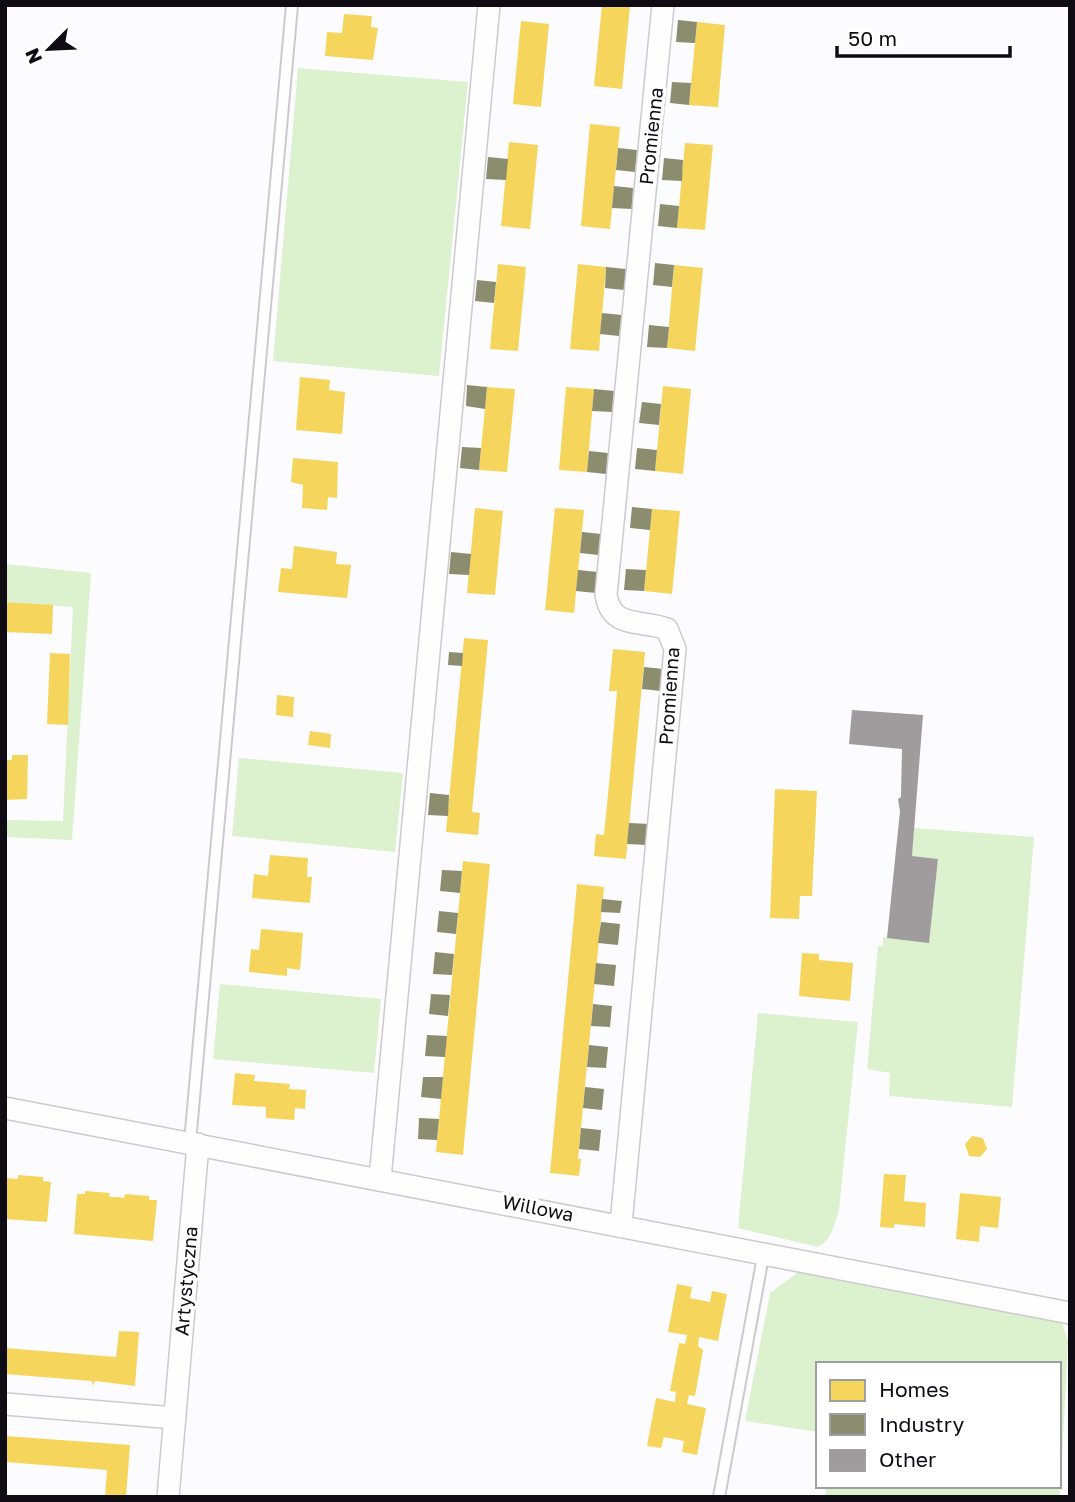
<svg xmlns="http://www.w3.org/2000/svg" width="1075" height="1502" font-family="'Golos Text',sans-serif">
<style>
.green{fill:#dcf1cd}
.homes{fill:#f6d55c}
.industry{fill:#8c8c6e}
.building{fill:#a09b9c}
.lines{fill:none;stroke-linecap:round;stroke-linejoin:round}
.lane-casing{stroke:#cccacf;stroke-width:14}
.street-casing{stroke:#cccacf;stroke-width:24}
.lane{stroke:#fffeff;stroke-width:10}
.street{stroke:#fffeff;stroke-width:21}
.labels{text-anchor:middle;stroke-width:7;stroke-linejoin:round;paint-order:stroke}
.street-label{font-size:19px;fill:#0f0c13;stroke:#fff}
</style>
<rect width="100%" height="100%" fill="#fcfbfe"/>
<!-- green -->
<path class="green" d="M298,68L468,82L439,376L273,361Z
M5,564L91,573L72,840L5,837V820L63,821L73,607L5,602Z
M239,758L403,773L395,852L232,836Z
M914,828L1034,837L1012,1107L889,1096L890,1073L867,1069L878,946H883V937L929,942L938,859L912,856Z
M220,984L381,999L374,1073L213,1059Z
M758,1013L858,1022L839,1210C834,1225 832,1240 818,1247L738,1228Z
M801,1270L1061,1320L1068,1341L1060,1497H825L826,1486H1059V1364H818V1432L745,1421L770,1293Z"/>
<!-- homes -->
<path class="homes" d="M602,5L630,6L622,89L594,86Z
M344,14L372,16L371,27L378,28L373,60L325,56L327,32L342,33Z
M521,21L549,24L541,107L513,104Z
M697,22L725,25L718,107L689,105Z
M590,124L620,127L610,229L581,226Z
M509,142L538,145L530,229L501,226Z
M685,143L713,145L705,230L677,228Z
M498,264L526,267L518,351L490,349Z
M578,264L606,267L599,351L570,349Z
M674,265L703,268L695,351L667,348Z
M300,377L330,380L329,390L345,392L342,434L296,430Z
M663,386L691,389L683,474L655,471Z
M487,387L515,389L507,472L479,470Z
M566,387L594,389L587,472L559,470Z
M293,458L338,462L337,498L328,497L327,510L302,508L303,485L291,482Z
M475,508L503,511L495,595L467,593Z
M555,508L584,510L574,613L545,610Z
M652,509L680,511L672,594L644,591Z
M294,546L337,552L336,564L351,565L347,598L278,592L281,568L292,569Z
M5,602L53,605L52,634L5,632Z
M464,638L488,640L472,812L480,813L478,835L446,832Z
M613,649L645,652L626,859L594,856L596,834L604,835L610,774L617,691H609Z
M50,653L70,654L68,725L47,724Z
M277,695L294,697L293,717L276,715Z
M310,731L331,734L330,748L308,745Z
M12,755H28L27,799L5,800V760H12Z
M775,789L817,791L812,896H800L799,919L770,918Z
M270,855L308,858L307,877H312L310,903L252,898L254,874L268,876Z
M463,861L490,864L463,1155L436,1152Z
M577,884L604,887L578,1159H581L579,1176L550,1173Z
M261,929L303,933L300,970L287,968V976L249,972L251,949L259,950Z
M802,953L819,954V960L853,963L850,1001L799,996Z
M235,1073L255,1075L254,1081L290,1084L289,1089L306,1090L305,1109L295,1108L294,1120L266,1118V1107L232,1105Z
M972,1136L983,1138L987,1149L980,1157L969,1156L965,1144Z
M884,1174L906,1175L904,1201L926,1203L925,1227L894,1224V1228L880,1227Z
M18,1175L43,1177V1181L51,1182L47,1222L5,1219V1178L18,1179Z
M85,1191L110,1193L109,1197H117L124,1198L125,1194L149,1196V1200H157L153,1241L74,1234L77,1194H85Z
M960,1193L1001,1197L998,1228L980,1226L979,1242L956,1239Z
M677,1284L692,1287L690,1298L710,1302L712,1291L727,1294L718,1341L699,1337L698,1346L703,1350L695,1396L689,1395L687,1404L706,1408L697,1455L682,1452L684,1441L664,1437L661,1448L647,1446L656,1398L675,1402L676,1392L670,1391L679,1343L685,1344L687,1335L668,1332Z
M119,1331L139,1332L135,1386L95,1381L93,1386L92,1381L5,1374V1348L116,1357Z
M5,1436L130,1445L126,1497L105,1496L107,1470L5,1462Z"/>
<!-- industry -->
<path class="industry" d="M678,20L697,22L695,43L676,42Z
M672,82L691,83L689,105L670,103Z
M618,148L637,150L635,172L616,170Z
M488,157L508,159L506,180L486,179Z
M664,158L683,160L682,181L662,180Z
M614,186L633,188L632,209L612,208Z
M660,204L679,206L677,228L658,226Z
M655,263L674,265L672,287L653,285Z
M606,267L626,269L624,290L605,288Z
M477,280L496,282L494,303L475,301Z
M602,313L622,315L619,336L600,334Z
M649,325L669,327L667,348L647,347Z
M467,385L487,387L485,409L466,406Z
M594,389L614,391L612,412L592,411Z
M642,402L661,404L659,425L639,423Z
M462,447L481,448L479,470L460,468Z
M637,448L657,450L655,471L635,469Z
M589,451L608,453L606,474L587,472Z
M632,507L652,509L650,530L630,528Z
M582,532L601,534L599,555L580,553Z
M451,552L471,554L469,575L449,574Z
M626,569L646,570L644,591L624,590Z
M578,570L598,572L596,593L576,591Z
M449,652L463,653L462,666L448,665Z
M644,667L663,669L661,691L642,689Z
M430,793L449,795L448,816L428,815Z
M629,823L649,824L647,845L627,844Z
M442,870L462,871L460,893L440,891Z
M602,899L622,901L620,913L601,912Z
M439,911L458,913L456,934L437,932Z
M601,922L620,924L618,945L598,943Z
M435,952L454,954L452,975L433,974Z
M596,963L616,965L614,986L594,984Z
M431,994L450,995L448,1016L429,1014Z
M593,1004L612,1006L610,1027L591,1026Z
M427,1035L447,1036L445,1057L425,1056Z
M589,1045L608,1047L606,1068L587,1067Z
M423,1077H443L441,1099L421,1097Z
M585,1087L604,1089L602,1110L583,1108Z
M419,1118L439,1119L437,1140L418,1139Z
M581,1128L601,1130L599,1151L579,1149Z"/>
<!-- building -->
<path class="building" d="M852,710L923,715L912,856L938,859L929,943L887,938L900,811L898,799L901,797L902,749L849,744Z"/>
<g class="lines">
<defs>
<path id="lane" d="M190,1142L292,5
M719,1497L764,1251"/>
<path id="street" d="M5,1108L1070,1313
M380,1179L489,5
M621,1224L675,649L667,629C641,619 612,630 606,595L663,5
M5,1404L175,1418
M168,1497L198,1144"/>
</defs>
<!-- lane casing -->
<use href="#lane" class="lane-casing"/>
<!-- street casing -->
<use href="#street" class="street-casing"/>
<!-- lane -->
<use href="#lane" class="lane"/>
<!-- street -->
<use href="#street" class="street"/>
</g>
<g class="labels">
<!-- street labels -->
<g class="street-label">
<text transform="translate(651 136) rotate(-84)" y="7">Promienna</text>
<text transform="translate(669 696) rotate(-86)" y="7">Promienna</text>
<text transform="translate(538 1208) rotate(11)" y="7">Willowa</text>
<text transform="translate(186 1281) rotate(-85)" y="7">Artystyczna</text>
</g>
</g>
<!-- border -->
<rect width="1075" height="1502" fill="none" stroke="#0f0c13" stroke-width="14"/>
<!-- legend -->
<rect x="816" y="1362" width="245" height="126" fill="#ffffff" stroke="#9f9ea1" stroke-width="2"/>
<rect x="830" y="1380" width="35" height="21" fill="#f6d55c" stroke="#9f9ea1" stroke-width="2"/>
<text x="879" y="1397" font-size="21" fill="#0f0c13">Homes</text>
<rect x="830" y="1414" width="35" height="21" fill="#8c8c6e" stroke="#9f9ea1" stroke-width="2"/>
<text x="879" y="1432" font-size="21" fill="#0f0c13">Industry</text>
<rect x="830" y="1450" width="35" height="21" fill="#a09b9c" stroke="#9f9ea1" stroke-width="2"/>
<text x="879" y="1467" font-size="21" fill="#0f0c13">Other</text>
<!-- north arrow -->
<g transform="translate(49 49) rotate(246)" stroke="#ffffff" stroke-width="5" paint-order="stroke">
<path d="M0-5L12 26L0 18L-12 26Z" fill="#0f0c13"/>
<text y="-10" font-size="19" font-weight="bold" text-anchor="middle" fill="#0f0c13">N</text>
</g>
<!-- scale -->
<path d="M837 46v10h173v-10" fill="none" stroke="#0f0c13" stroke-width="3.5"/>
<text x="848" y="46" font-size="21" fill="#0f0c13" stroke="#ffffff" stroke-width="5" paint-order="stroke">50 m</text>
</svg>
